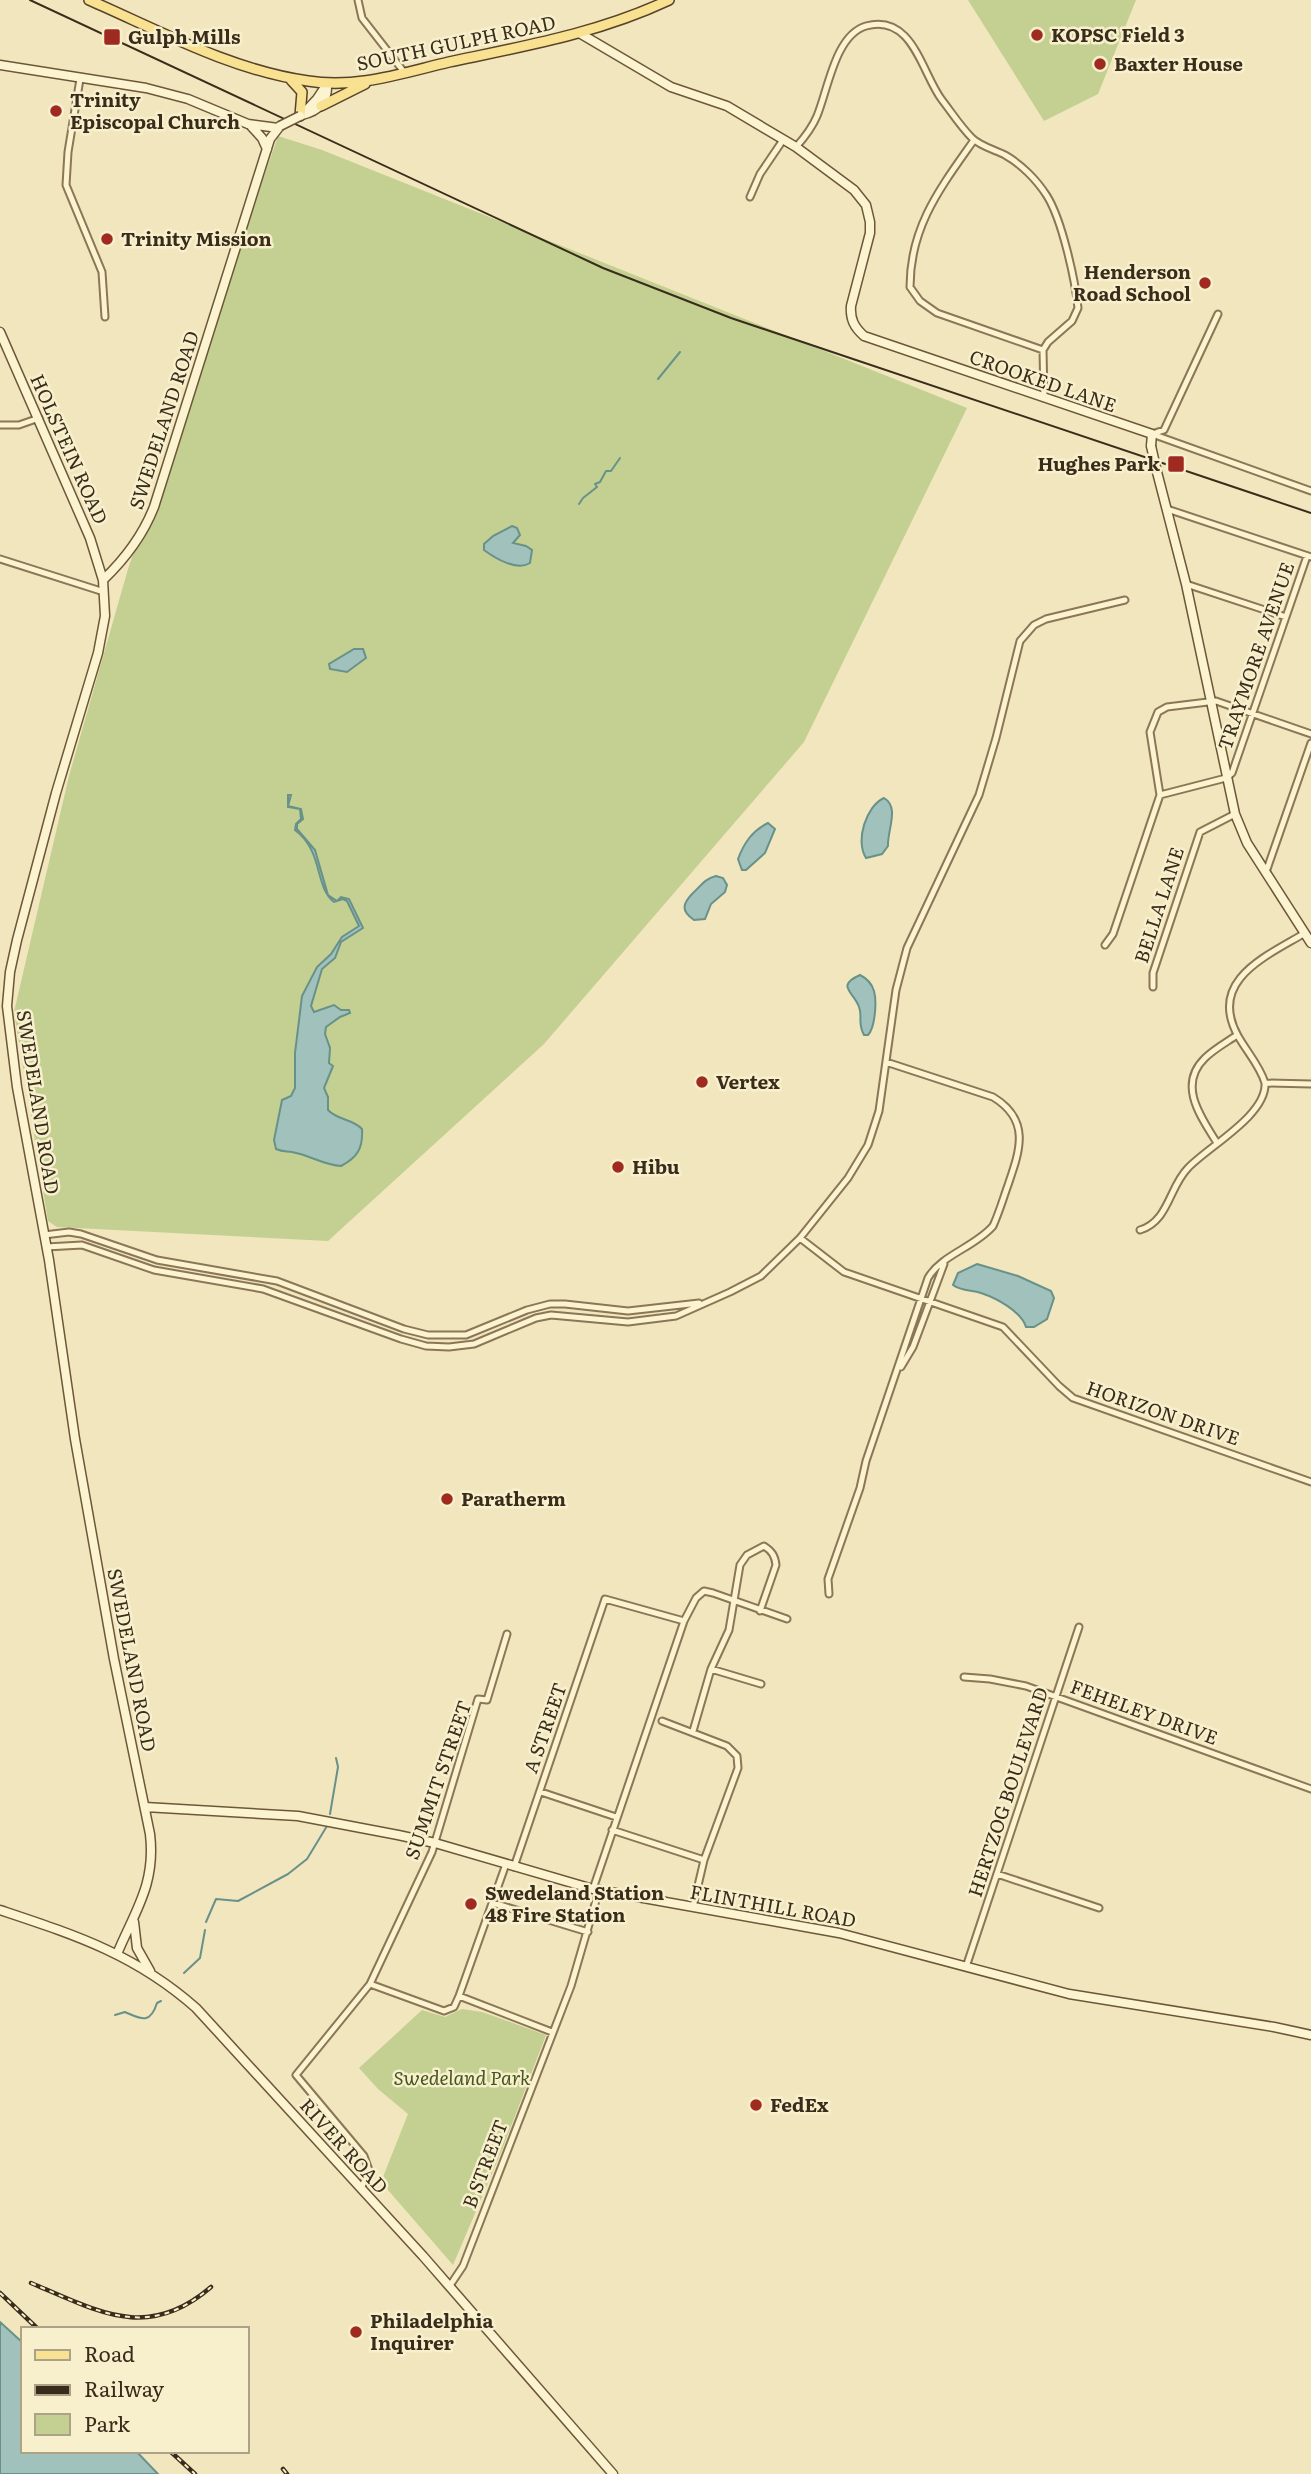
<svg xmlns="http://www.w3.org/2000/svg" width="1311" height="2474" font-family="Literata,serif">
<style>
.green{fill:#c3d091}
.water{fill:#a1c2bc;stroke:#68918a;stroke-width:2}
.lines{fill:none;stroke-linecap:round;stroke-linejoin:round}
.stream{stroke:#68918a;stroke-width:2}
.street-casing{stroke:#8b7655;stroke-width:9}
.secondary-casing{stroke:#6c5738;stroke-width:11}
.primary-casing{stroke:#58432a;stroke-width:12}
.street{stroke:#fcf3d1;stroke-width:5}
.secondary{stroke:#fcf3d1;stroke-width:8}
.primary{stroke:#f8e291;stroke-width:9}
.tram{stroke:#392c1b;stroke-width:2}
.rail-casing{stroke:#392c1b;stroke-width:4.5}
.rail{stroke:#f8f0cd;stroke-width:2;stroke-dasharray:5;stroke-linecap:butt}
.secondary-bridge-casing{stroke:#6c5738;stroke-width:11;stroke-linecap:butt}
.secondary-bridge{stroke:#fcf3d1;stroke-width:8}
.poi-dot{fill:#9f2b20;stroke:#f8f0cd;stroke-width:2.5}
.labels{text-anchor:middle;stroke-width:5;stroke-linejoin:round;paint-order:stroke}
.poi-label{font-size:19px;font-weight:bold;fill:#392c1b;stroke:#f8f0cd;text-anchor:start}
.street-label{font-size:19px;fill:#392c1b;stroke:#f8f0cd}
.park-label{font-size:19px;font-style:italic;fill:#445720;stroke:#f8f0cd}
</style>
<rect width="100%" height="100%" fill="#f1e6bd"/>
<!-- green -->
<path class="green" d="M968,0H1136L1098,94L1044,121Z
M278,136L322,150L967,408L804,742L544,1044L328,1241L57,1227L48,1221L14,1012L69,776L128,569Z
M462,2009L482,2012L546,2035L502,2150L453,2265L381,2182L408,2114L378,2089L359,2068L422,2010L445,2017Z"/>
<!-- water -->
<path class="water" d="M512,526L517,528L520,535L513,543L526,546L532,550L530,563C517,571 496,559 484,550V544L493,536Z
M354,649H363L366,658L347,672L330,669L329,664Z
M288,795H291L288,806L301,809L303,819L297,824V829L315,850L328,895L337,901L341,897L349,899L363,928L341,942L335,958L322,969L311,1006L314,1012L334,1005L341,1010H349L350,1013L340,1017L326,1027L325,1034L330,1048L329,1063L333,1066L324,1088L328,1097V1110C337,1120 353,1119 362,1129C363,1148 358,1157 341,1166C324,1165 309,1155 292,1152C286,1151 283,1152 276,1149L274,1140L282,1100L291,1096L295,1088V1053L302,996L317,967L331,954L342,937L359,926L347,901L343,899L334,902C314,886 324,852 295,830L296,824L301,819L300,809L288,807Z
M884,798C900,807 887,831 888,846L882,854L866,858C855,841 866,806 884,798Z
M768,823L775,829L765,853L746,870H742L738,859C744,843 752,831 768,823Z
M716,876L723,878L727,885L725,892L711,904L705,919L694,920C681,911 682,904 693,893C701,886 704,879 716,876Z
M860,975C866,978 872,984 874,991C877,1002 875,1028 868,1035H864C857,1022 863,1017 859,1007C854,992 835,986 860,975Z
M977,1264L1018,1276L1051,1291L1054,1298L1047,1319L1034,1327H1026C1021,1311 996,1298 981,1293C971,1290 961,1291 953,1285L958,1273Z
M0,2322L23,2343V2451H136L158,2474H0Z"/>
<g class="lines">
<!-- stream -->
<path class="stream" d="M658,379L680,352
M579,504L583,498L597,487L595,484L600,482L606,471H611L620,458
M330,1814L338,1767L336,1758
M206,1922L216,1899L238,1901L288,1874L307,1859L327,1826
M184,1973L200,1958L205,1930
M115,2015L125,2012C141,2019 150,2025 157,2003L161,2001"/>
<defs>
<path id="street" d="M358,0L362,18L404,72
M80,79L68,152L66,185L102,272L105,317
M974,140C941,187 910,226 910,287L920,301L937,313L1043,350
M796,147C805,137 812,128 817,116C828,90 835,35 866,26C913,13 922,74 942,100C952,113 961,127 972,138C980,146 995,150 1005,155C1021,164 1037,180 1047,196C1062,220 1075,279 1078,308L1072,321L1048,342L1043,350L1044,398
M750,197L760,174L783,140
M0,425H19L39,418
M1152,434L1311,491
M1152,434L1164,430L1218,314
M1167,509L1311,557
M0,559L104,592
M1186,584L1286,617
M1160,795L1226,778L1232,773L1307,556
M1266,872L1311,743
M1105,945L1113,934L1160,795L1150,732L1158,712L1167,707L1216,701L1311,734
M1153,987V973L1200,832L1235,814
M1265,1083L1311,1084
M1217,1143C1201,1117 1177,1085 1205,1058C1214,1049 1227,1042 1237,1035
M1140,1230C1169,1221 1169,1187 1188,1168C1209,1146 1267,1115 1265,1083C1260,1066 1247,1052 1238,1036C1207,980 1267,956 1305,933
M44,1235L69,1232L81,1234L157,1260L277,1281L404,1329L428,1335H466L527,1310L550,1304H565L628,1311L699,1303
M800,1238L844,1272L1003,1327L1059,1386L1073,1398L1311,1482
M46,1247L82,1245L154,1270L263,1289L401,1339L426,1346L449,1347L474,1344L536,1318L551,1315L628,1322L676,1316L730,1292L761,1276L800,1238L848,1178L868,1145L879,1111L896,990L907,948L979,795L996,738L1020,641L1034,625L1046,619L1125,600
M901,1367L913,1347L944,1264
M829,1594L828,1579L860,1488L866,1461L928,1278C941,1255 975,1247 993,1226C999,1213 1003,1199 1008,1185C1020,1150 1031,1120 993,1097L886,1062
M711,1669L761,1684
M964,1677L990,1679L1026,1686L1311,1789
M662,1721L727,1746L737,1756L738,1768L704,1860L693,1907
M693,1731L711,1669L729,1630L740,1565L747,1555L764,1546C772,1551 775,1556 776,1565L760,1611
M541,1792L616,1817
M612,1830L704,1860
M514,1867L605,1599L684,1621
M997,1874L1099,1908
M593,1889L684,1621L696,1598L704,1591L713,1593L787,1619
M493,1903L588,1932
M966,1967L1079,1627
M370,1984L444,2011L454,2007L459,1996L552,2032
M459,1996L506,1864
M361,2189L369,2170L364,2156L296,2075L370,1984L432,1852L478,1699L487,1700L507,1634
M449,2287L463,2266L571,1986L599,1890"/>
<path id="secondary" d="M581,34L671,87L727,106L796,147L854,190L866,205L870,222V233L851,306C850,319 854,327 864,336L1152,434L1151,446
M0,65L146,88L188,99L248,124L278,128
M303,114L317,99L327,84
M302,115C319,111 328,102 327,84
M251,126L262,138L267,149
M0,332L90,538L103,580L105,616L98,653L56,793L17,940L10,972L7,1006L17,1087L49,1260L75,1439L114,1659L150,1834C156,1884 135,1911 117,1954
M1157,472L1186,584L1235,814L1247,843L1311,943
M103,580C125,559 143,535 154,507L270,139L280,126
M145,1807L298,1816L398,1835L435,1843L593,1889L839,1933L1069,1994L1274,2027L1311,2035
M0,1910C75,1935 135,1954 196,2008L423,2256L613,2474
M134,1922L137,1948L150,1971"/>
<path id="primary" d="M89,0C160,31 231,70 308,81C357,89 402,73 449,62C525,46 599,33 669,0
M291,80L302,92L300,116
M321,106L365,84"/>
</defs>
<!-- street casing -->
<use href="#street" class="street-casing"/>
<!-- secondary casing -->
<use href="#secondary" class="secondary-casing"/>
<!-- primary casing -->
<use href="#primary" class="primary-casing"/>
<!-- street -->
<use href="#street" class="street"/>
<!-- secondary -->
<use href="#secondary" class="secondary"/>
<!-- primary -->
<use href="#primary" class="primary"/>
<!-- tram -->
<path class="tram" d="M30,0L603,268L731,318L1311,513"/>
<defs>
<path id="rail" d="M31,2283C98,2311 147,2342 211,2287
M0,2293L38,2329
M170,2451L195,2474
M283,2469L287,2474"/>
</defs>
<!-- rail casing -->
<use href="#rail" class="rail-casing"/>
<!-- rail -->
<use href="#rail" class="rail"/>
<defs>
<path id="secondary-bridge" d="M280,126L300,116
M1151,446L1157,472"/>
</defs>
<!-- secondary-bridge casing -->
<use href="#secondary-bridge" class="secondary-bridge-casing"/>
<!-- secondary-bridge -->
<use href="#secondary-bridge" class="secondary-bridge"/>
</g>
<!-- markers -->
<g class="poi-dot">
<circle cx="1037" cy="35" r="7"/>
<rect x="103" y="28" width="18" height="18" rx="3.5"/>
<circle cx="1100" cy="64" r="7"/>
<circle cx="56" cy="111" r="7"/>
<circle cx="107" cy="239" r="7"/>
<circle cx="1205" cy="283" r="7"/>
<rect x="1167" y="455" width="18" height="18" rx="3.5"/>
<circle cx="702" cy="1082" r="7"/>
<circle cx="618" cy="1167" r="7"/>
<circle cx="447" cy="1499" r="7"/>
<circle cx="471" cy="1904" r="7"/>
<circle cx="756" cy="2105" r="7"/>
<circle cx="356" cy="2332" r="7"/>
</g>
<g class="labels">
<!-- poi labels -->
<g class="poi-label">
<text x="1051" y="42">KOPSC Field 3</text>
<text x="128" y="44">Gulph Mills</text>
<text x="1114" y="71">Baxter House</text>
<text x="70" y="107">Trinity<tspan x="70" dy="22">Episcopal Church</tspan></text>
<text x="121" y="246">Trinity Mission</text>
<text x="1191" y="279" text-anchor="end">Henderson<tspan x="1191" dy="22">Road School</tspan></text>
<text x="1160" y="471" text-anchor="end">Hughes Park</text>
<text x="716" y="1089">Vertex</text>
<text x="632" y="1174">Hibu</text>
<text x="461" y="1506">Paratherm</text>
<text x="485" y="1900">Swedeland Station<tspan x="485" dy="22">48 Fire Station</tspan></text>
<text x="770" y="2112">FedEx</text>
<text x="370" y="2328">Philadelphia<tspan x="370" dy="22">Inquirer</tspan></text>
</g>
<!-- street labels -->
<g class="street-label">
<text transform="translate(456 43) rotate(-12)" y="7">SOUTH GULPH ROAD</text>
<text transform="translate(1043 381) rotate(19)" y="7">CROOKED LANE</text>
<text transform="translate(164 420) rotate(-72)" y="7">SWEDELAND ROAD</text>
<text transform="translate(69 449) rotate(66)" y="7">HOLSTEIN ROAD</text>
<text transform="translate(1256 656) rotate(-71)" y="7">TRAYMORE AVENUE</text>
<text transform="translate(1159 905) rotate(-72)" y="7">BELLA LANE</text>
<text transform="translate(38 1102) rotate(81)" y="7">SWEDELAND ROAD</text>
<text transform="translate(1163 1413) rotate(19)" y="7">HORIZON DRIVE</text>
<text transform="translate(132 1660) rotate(79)" y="7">SWEDELAND ROAD</text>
<text transform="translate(1144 1712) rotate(20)" y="7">FEHELEY DRIVE</text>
<text transform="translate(545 1728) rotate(-71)" y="7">A STREET</text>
<text transform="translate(438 1780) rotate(-71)" y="7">SUMMIT STREET</text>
<text transform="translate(1008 1792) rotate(-72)" y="7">HERTZOG BOULEVARD</text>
<text transform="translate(773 1906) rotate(10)" y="7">FLINTHILL ROAD</text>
<text transform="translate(344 2146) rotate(48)" y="7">RIVER ROAD</text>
<text transform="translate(485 2164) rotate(-69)" y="7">B STREET</text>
</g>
<!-- park labels -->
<g class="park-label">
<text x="462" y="2085">Swedeland Park</text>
</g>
</g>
<!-- legend -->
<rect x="21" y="2327" width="228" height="126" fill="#f8f0cd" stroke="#aca286" stroke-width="2"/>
<rect x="35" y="2350" width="35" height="10" fill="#f8e291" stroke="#aca286" stroke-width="2"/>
<text x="84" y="2362" font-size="21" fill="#392c1b">Road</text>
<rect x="35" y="2385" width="35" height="10" fill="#392c1b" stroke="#aca286" stroke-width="2"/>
<text x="84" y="2397" font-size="21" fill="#392c1b">Railway</text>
<rect x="35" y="2414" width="35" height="21" fill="#c3d091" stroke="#aca286" stroke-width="2"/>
<text x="84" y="2432" font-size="21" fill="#392c1b">Park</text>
</svg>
